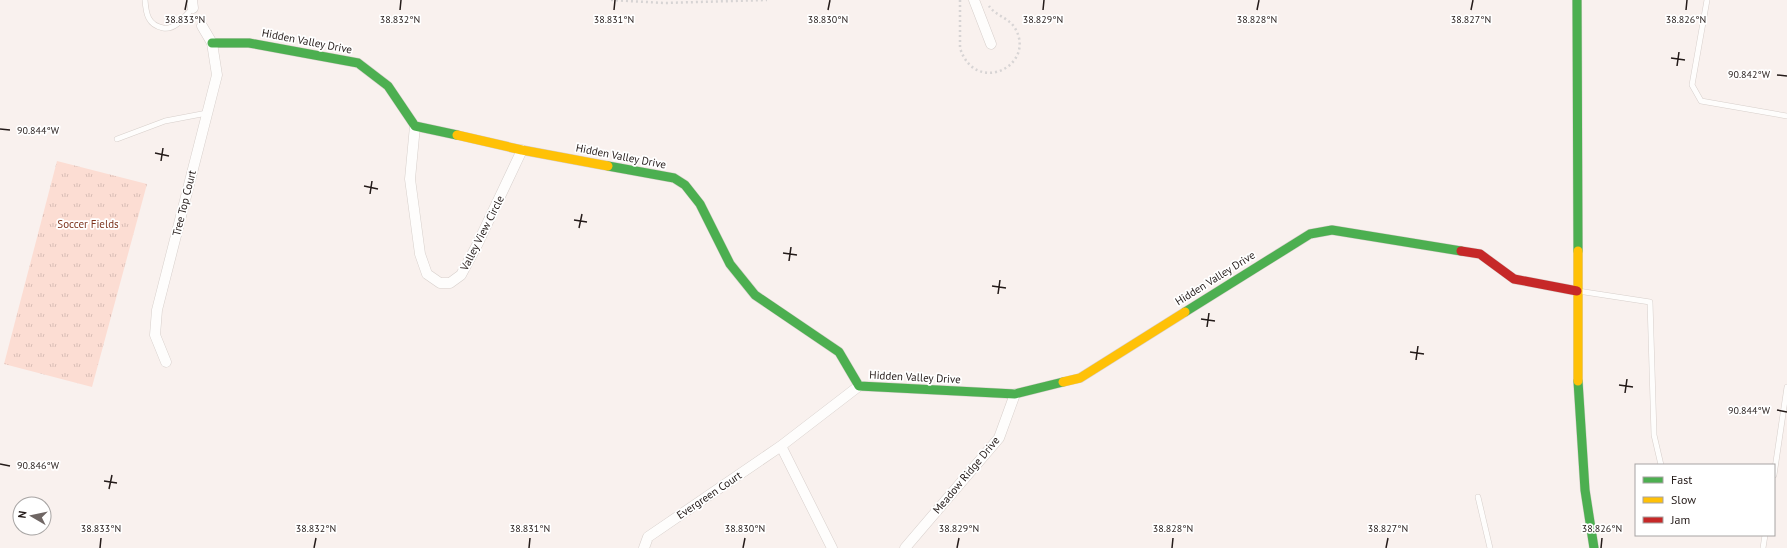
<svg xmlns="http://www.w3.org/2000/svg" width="1787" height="548" font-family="'PT Sans',sans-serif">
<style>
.park{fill:url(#park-tufts)}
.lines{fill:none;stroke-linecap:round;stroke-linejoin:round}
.lane-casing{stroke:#d7cfcb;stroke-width:6}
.street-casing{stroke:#d7cfcb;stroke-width:11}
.fast-casing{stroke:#d7cfcb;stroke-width:10}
.slow-casing{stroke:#d7cfcb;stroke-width:10}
.jam-casing{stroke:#d7cfcb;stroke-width:10}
.path{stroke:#d7d4d4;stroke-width:2.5;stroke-dasharray:2 3;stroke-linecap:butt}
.lane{stroke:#fefdfc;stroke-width:5}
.street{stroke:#fefdfc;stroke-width:10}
.fast{stroke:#4caf50;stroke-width:9}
.slow{stroke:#ffc107;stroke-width:9}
.jam{stroke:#c62828;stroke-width:9}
.ticks{fill:none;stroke:#241b19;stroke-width:1.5}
.labels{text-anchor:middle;stroke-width:3.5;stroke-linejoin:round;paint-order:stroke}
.street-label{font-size:11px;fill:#241b19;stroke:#fff}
.park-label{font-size:11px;fill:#7f3620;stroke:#fff}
.ticks-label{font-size:10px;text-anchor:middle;fill:#241b19;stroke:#fff;stroke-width:3.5;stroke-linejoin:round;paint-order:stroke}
</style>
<defs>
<pattern id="park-tufts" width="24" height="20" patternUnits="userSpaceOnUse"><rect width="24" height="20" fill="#fcddd3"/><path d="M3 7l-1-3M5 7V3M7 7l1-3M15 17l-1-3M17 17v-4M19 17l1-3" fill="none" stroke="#d8bdb5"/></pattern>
</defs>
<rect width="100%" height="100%" fill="#f9f1ee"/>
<!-- park -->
<path class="park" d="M57,161L147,184L92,387L4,364Z"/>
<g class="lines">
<defs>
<path id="lane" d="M145,0C146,14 148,25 163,28C168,29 173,27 177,24C183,19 188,13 193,8
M1707,0L1692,85L1701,101L1787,116
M117,139L165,121L207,113
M1578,291L1650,302L1654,435L1661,465
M1774,475L1787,387
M1478,497L1490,548
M1763,548L1765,535"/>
<path id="street" d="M192,0L193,8
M974,0L991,44
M415,126L410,179L420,254L427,274L440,283H450L461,275L477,245L522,150
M166,362L155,335L157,310L217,75L212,43L202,26
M644,548L648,537L781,446
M832,548L781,446L859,386
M905,548L999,438L1015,394"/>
<path id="fast" d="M1577,0L1578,251
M212,43H249L358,63L388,86L415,126L457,135
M608,166L674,178L685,185L700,204L730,264L755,295L839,352L859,386L1015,394L1063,382
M1185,312L1310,234L1332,230L1461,251
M1578,381L1585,490L1594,548"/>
<path id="slow" d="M457,135L522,150L608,166
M1578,251V381
M1063,382L1080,378L1185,312"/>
<path id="jam" d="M1461,251L1480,254L1514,279L1577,291"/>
</defs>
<!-- lane casing -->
<use href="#lane" class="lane-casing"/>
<!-- street casing -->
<use href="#street" class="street-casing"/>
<!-- fast casing -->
<use href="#fast" class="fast-casing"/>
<!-- slow casing -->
<use href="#slow" class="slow-casing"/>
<!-- jam casing -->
<use href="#jam" class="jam-casing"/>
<!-- path -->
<path class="path" d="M611,0L664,3L767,0
M960,0V48C975,96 1037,66 1015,28C1009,18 996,16 989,6"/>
<!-- lane -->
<use href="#lane" class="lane"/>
<!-- street -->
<use href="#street" class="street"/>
<!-- fast -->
<use href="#fast" class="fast"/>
<!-- slow -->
<use href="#slow" class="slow"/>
<!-- jam -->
<use href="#jam" class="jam"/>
</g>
<!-- ticks -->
<path class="ticks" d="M185,10L187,0M400,10L401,0M614,10L615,0M828,10L830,0M1043,10L1044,0M1257,10L1259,0M1471,10L1473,0M1686,10L1687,0M1671,58L1685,60M1677,66L1679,52M1777,75L1787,76M0,129L10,130M155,153L169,156M161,161L163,148M364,186L378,189M370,194L372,181M574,220L587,222M579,228L582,214M783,253L797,255M789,261L791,247M992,286L1006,288M998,294L1000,280M1201,319L1215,321M1207,327L1209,313M1410,352L1424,354M1416,360L1418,346M1619,385L1633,387M1625,393L1627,379M1777,410L1787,412M0,464L10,466M104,481L117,483M109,489L112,475M100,548L101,538M314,548L316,538M529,548L530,538M743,548L745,538M957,548L959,538M1172,548L1173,538M1386,548L1388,538M1601,548L1602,538"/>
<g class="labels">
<!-- street labels -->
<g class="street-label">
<text transform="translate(307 41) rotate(11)" y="4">Hidden Valley Drive</text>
<text transform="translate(621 156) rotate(11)" y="4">Hidden Valley Drive</text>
<text transform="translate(184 203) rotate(-76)" y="4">Tree Top Court</text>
<text transform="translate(482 233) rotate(-63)" y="4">Valley View Circle</text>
<text transform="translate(1215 278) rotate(-32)" y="4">Hidden Valley Drive</text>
<text transform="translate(915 377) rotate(3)" y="4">Hidden Valley Drive</text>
<text transform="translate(966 475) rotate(-50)" y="4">Meadow Ridge Drive</text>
<text transform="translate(709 495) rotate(-34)" y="4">Evergreen Court</text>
</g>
<!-- park labels -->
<g class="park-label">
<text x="88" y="228">Soccer Fields</text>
</g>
</g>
<g class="ticks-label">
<text x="185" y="23">38.833°N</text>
<text x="400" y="23">38.832°N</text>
<text x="614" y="23">38.831°N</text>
<text x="828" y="23">38.830°N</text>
<text x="1043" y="23">38.829°N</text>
<text x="1257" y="23">38.828°N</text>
<text x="1471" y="23">38.827°N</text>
<text x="1686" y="23">38.826°N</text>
<text x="1749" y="78">90.842°W</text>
<text x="38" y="134">90.844°W</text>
<text x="1749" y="414">90.844°W</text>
<text x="38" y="469">90.846°W</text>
<text x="101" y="532">38.833°N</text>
<text x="316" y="532">38.832°N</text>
<text x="530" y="532">38.831°N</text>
<text x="745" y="532">38.830°N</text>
<text x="959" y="532">38.829°N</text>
<text x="1173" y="532">38.828°N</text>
<text x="1388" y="532">38.827°N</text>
<text x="1602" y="532">38.826°N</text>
</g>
<!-- legend -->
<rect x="1635" y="464" width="140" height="72" fill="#ffffff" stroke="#a7a4a3"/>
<rect x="1643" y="477" width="20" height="6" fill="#4caf50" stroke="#a7a4a3"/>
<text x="1671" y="484" font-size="12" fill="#241b19">Fast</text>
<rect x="1643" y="497" width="20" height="6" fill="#ffc107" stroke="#a7a4a3"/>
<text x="1671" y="504" font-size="12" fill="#241b19">Slow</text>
<rect x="1643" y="517" width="20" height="6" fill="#c62828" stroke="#a7a4a3"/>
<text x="1671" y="524" font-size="12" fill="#241b19">Jam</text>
<!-- north arrow -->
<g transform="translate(32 516) rotate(279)"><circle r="19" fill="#ffffff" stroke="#a7a4a3"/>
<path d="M0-3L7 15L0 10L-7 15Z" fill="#6f6664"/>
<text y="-6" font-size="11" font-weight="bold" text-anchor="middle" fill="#241b19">N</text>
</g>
</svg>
